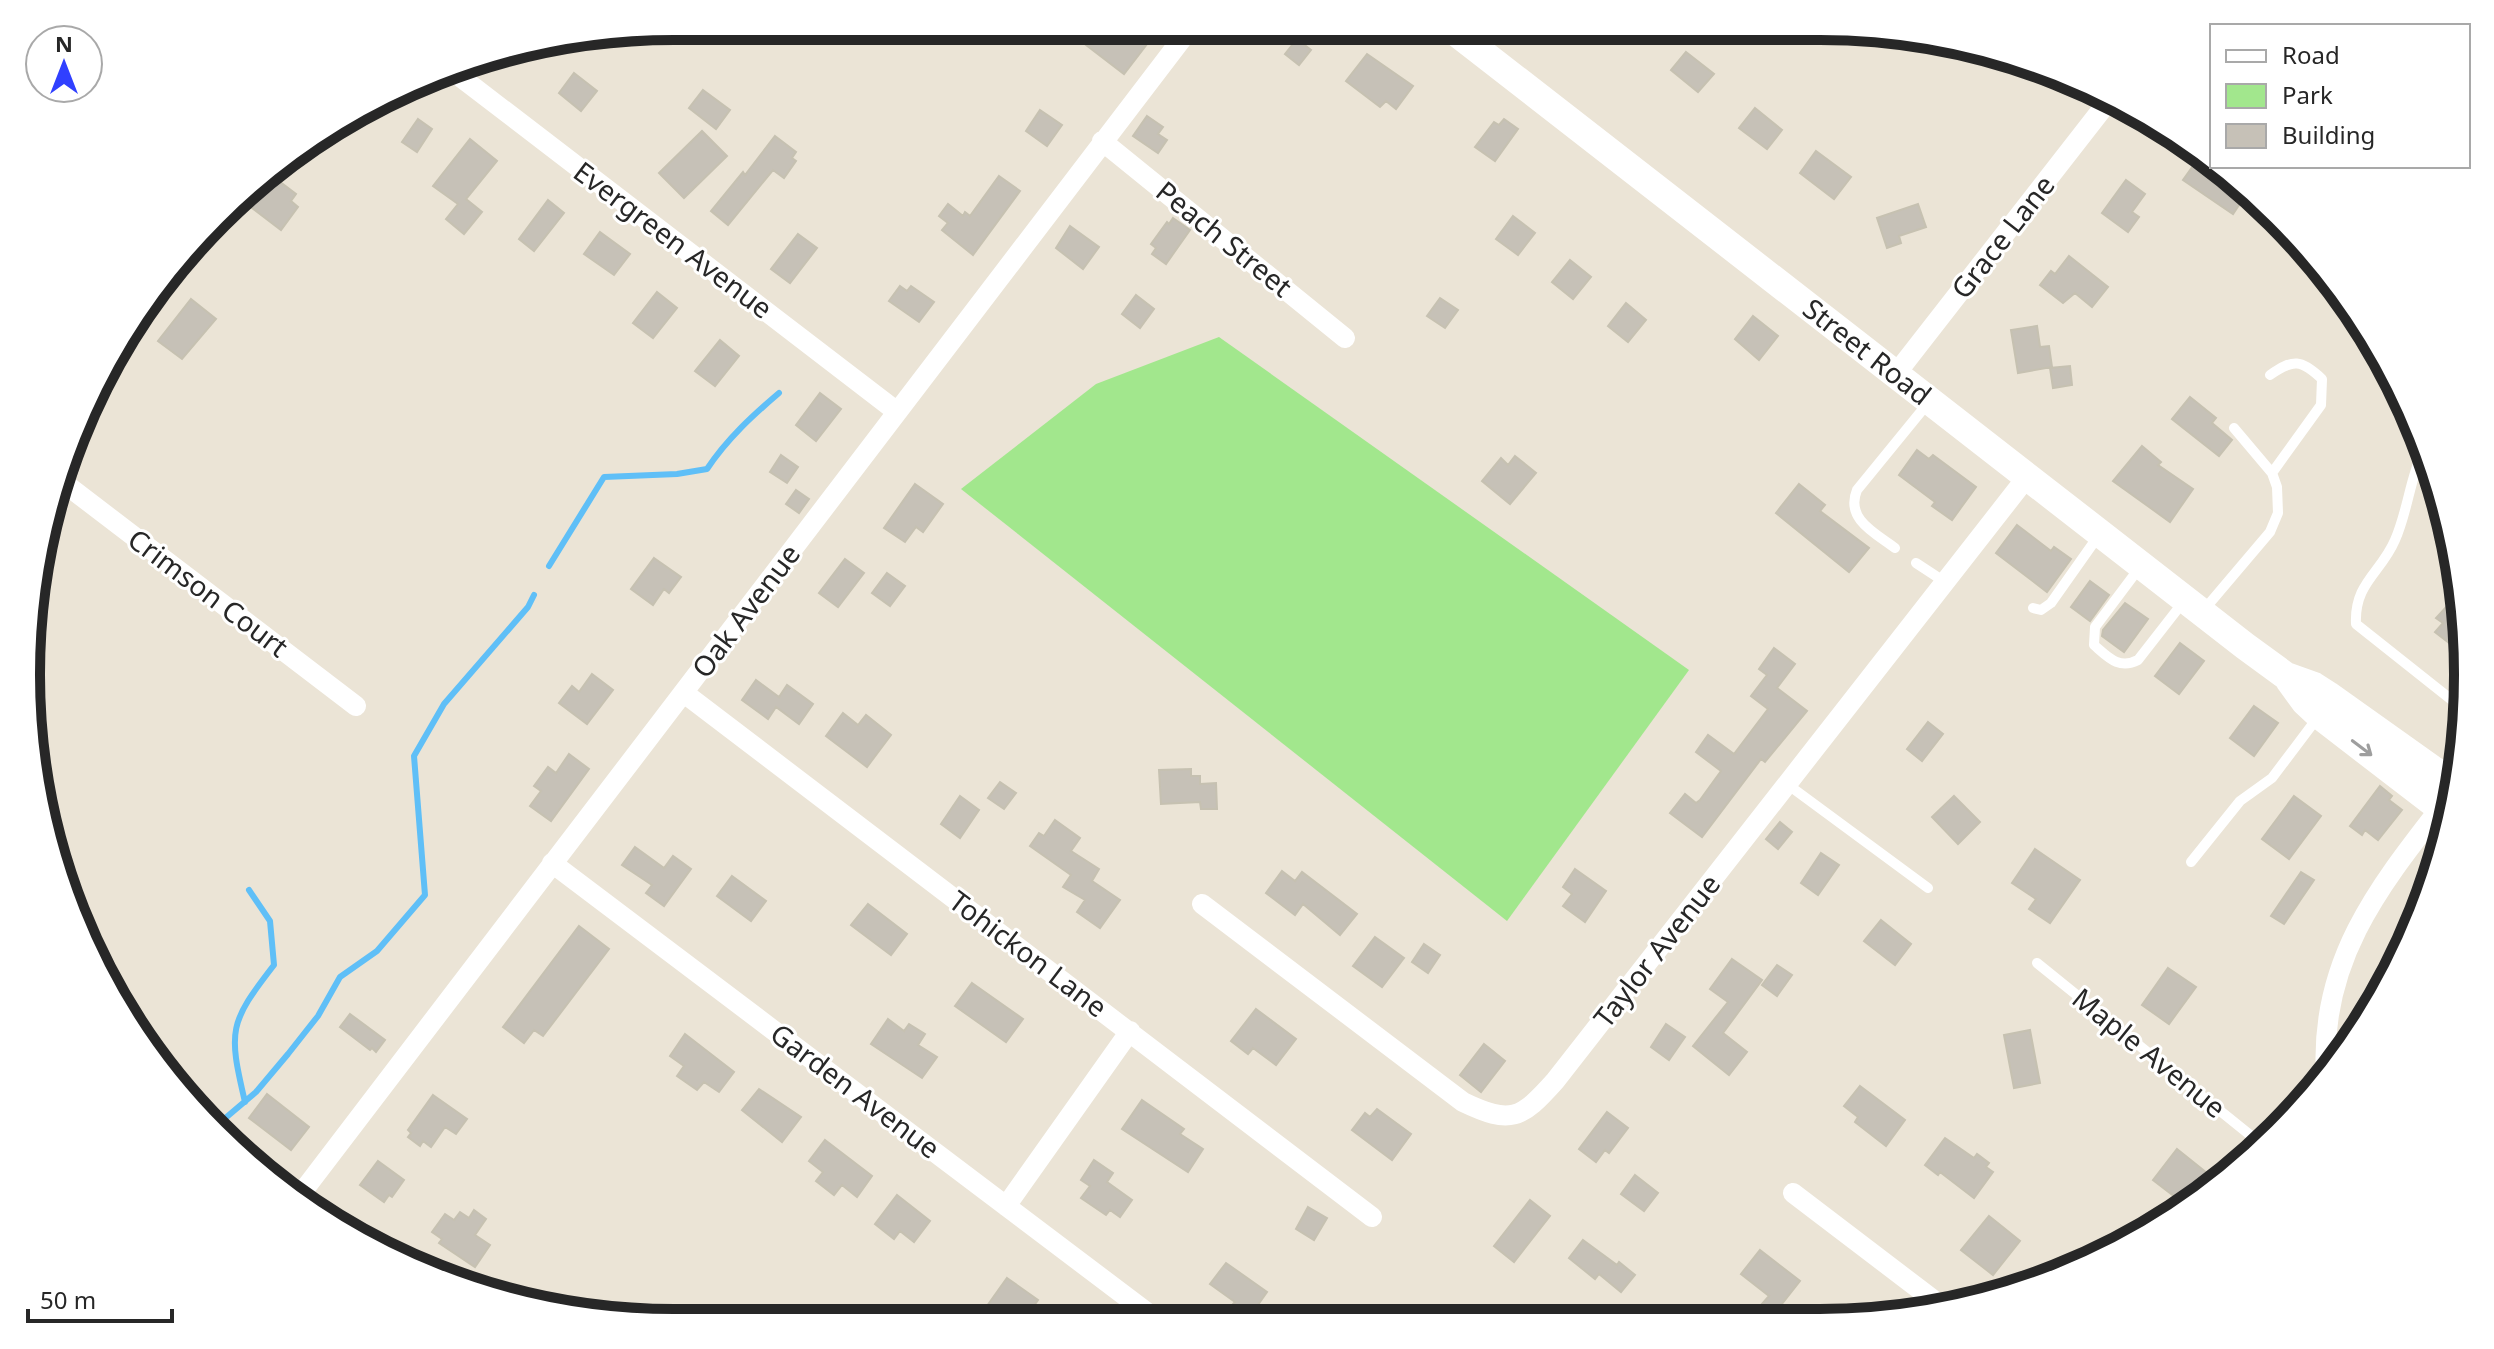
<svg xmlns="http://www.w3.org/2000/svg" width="2494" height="1349" font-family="'Noto Sans',sans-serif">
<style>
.green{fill:#a2e78d}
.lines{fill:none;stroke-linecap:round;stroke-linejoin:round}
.stream{stroke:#5fbff7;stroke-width:6}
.building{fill:#c6c1b7;stroke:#c6c1b1;stroke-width:2}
.lane{stroke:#fff;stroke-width:10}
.street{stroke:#fff;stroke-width:20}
.secondary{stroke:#fff;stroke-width:28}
.oneway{stroke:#9e9e9e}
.labels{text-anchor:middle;stroke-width:6;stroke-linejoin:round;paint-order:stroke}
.street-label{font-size:28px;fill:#272727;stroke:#fff}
.rim{fill:none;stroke:#272727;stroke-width:10}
</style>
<rect width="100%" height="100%" fill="#ebe4d6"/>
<!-- green -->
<path class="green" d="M1219,337L1689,670L1507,921L961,489L1096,384Z"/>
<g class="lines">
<!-- stream -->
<path class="stream" d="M549,566L604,477L677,474L707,469C727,439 752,416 779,393
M245,1102C228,1030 229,1023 274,965L270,921L249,890
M216,1126L256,1092L288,1054L318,1016L340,977L377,951L425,895L414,756L444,704L528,607L534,595"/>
</g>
<!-- building -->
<path class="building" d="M1086,26L1144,27L1154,35L1124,74L1077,38Z
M1297,39L1311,50L1299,65L1285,54Z
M1686,52L1714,74L1698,92L1671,70Z
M1367,54L1413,86L1396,109L1386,101L1380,107L1346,81Z
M574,73L597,91L581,111L559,93Z
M703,90L730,110L716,129L689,108Z
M1755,108L1782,130L1767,149L1739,128Z
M1040,110L1062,125L1047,146L1026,131Z
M1147,116L1163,127L1158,134L1167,140L1158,153L1133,136Z
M418,119L432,129L417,152L402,142Z
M1504,119L1518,129L1495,161L1475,147L1494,122L1499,125Z
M702,131L727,156L684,198L659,173Z
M775,136L796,152L792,158L796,161L784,178L773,170L728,225L711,211L743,172L745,175Z
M470,139L497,161L466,199L482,212L464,234L446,219L458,204L433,186Z
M1816,151L1851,177L1834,199L1800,173Z
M2198,159L2247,193L2233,214L2183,180Z
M271,175L296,194L291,201L298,207L281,230L248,205Z
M999,176L1020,191L973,255L942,230L948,223L939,216L948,204L963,216L965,212L970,216Z
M2126,180L2145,194L2132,212L2139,217L2128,232L2102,213Z
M548,200L564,213L534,251L519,239Z
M1918,204L1926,227L1899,236L1901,243L1887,248L1877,218Z
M1513,216L1535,233L1518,255L1496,239Z
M1173,218L1190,230L1166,264L1152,254L1156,248L1151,244L1167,222L1169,224Z
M1070,226L1099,247L1083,269L1056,248Z
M600,232L630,254L614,275L584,254Z
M798,234L817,248L790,283L771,269Z
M2069,256L2108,287L2092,307L2075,293L2063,303L2040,285L2051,271L2055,274Z
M1570,260L1591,277L1573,299L1552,282Z
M900,286L907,291L911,286L934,302L919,322L889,301Z
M657,292L677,308L653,338L633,323Z
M1136,295L1154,309L1140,328L1122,314Z
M1440,298L1458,310L1445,328L1427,316Z
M191,299L216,319L182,359L158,341Z
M1626,303L1646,320L1628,342L1608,326Z
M1753,316L1778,336L1759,360L1735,339Z
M2037,326L2040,347L2049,346L2052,367L2018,373L2011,330Z
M720,340L739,356L715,386L695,371Z
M2070,366L2072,385L2053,388L2050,368Z
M820,393L841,409L816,441L796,425Z
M2190,397L2216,418L2212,423L2232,440L2219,456L2172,419Z
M2142,446L2161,462L2158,465L2193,489L2170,522L2113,481Z
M1917,450L1929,459L1933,455L1976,487L1952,520L1932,506L1935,502L1899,475Z
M781,455L798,467L787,483L770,472Z
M1515,456L1536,473L1510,504L1482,481L1501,458L1508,465Z
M915,484L943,504L923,532L916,527L905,542L884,528Z
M1799,484L1825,505L1820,511L1869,548L1849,572L1776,513Z
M796,490L809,499L799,513L786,504Z
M2017,525L2051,551L2054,547L2071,559L2047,592L1996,553Z
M654,558L681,577L669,593L664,589L653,605L631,589Z
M845,559L864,573L838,607L819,593Z
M887,573L905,586L890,606L872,593Z
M2090,581L2109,595L2090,621L2071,607Z
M2460,592L2467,632L2466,656L2435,632L2443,623L2436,618Z
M2125,603L2148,619L2124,652L2102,636L2103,630Z
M2180,643L2204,661L2179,694L2155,676Z
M1774,648L1795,664L1777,688L1807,711L1765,762L1761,759L1702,837L1670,813L1685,794L1696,803L1700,800L1721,771L1696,752L1708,735L1734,754L1768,709L1751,696L1767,675L1759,669Z
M592,674L613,690L587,724L559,703L572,686L579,692Z
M756,680L779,697L787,685L813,704L799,724L776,707L768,719L742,700Z
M2254,706L2278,723L2254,756L2230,738Z
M843,713L858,725L866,715L891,735L867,767L826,736Z
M1928,722L1943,734L1922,761L1907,749Z
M569,754L589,769L551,821L530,806L541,791L534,786L548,767L556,773Z
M1191,769V776H1200V784L1216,783L1217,809H1201L1200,802L1161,804L1159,770Z
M1000,782L1016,793L1004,809L988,798Z
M2380,786L2392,796L2389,800L2402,810L2378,840L2365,830L2362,835L2350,826Z
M960,796L979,810L960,838L941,824Z
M1954,796L1980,822L1958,844L1932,817Z
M2294,796L2321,816L2289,859L2262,839Z
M1055,820L1080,838L1071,851L1099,869L1092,881L1120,900L1100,928L1077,912L1085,900L1063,887L1071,875L1030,846L1039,833L1044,836Z
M1780,822L1792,832L1778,849L1766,839Z
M635,847L664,868L673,856L691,869L664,906L646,893L652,885L622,865Z
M2035,849L2080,880L2050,923L2029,909L2036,899L2012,883Z
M1821,853L1839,865L1818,895L1801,883Z
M1575,869L1606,891L1585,922L1563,906L1572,894L1563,887Z
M1282,871L1295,881L1302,872L1357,914L1340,935L1303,904L1295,915L1266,893Z
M2301,872L2314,880L2284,924L2271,916Z
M732,876L766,901L751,921L717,896Z
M868,904L907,934L891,955L851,925Z
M1881,920L1911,944L1895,965L1864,941Z
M579,926L609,949L543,1036L534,1030L524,1043L503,1027Z
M1375,937L1404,958L1382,987L1353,966Z
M1424,944L1440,955L1428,973L1412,962Z
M1732,959L1762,980L1723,1033L1747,1052L1729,1075L1693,1046L1728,1002L1710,989Z
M1777,965L1792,975L1777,996L1762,985Z
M2168,968L2196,987L2169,1024L2142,1005Z
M972,983L1023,1019L1006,1042L955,1006Z
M1256,1009L1296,1039L1276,1065L1253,1048L1248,1054L1231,1041Z
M350,1014L385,1040L376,1052L372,1048L370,1050L340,1027Z
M888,1019L904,1031L909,1024L925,1034L918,1045L937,1057L922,1078L871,1044Z
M1666,1024L1685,1037L1669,1060L1651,1047Z
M2030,1030L2040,1083L2014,1088L2004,1035Z
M685,1034L734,1072L719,1092L704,1082L697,1090L677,1076L684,1066L670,1056Z
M1484,1044L1505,1061L1481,1092L1460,1075Z
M1860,1086L1905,1120L1886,1146L1855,1122L1858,1117L1844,1106Z
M759,1089L801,1117L782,1142L742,1110Z
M267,1094L309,1127L291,1150L249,1118Z
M433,1095L467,1119L456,1134L445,1127L431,1147L423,1141L420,1146L408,1137L411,1133L408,1130Z
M1142,1100L1184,1129L1180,1134L1203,1149L1188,1172L1122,1129Z
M1377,1109L1411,1134L1392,1160L1352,1130L1365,1113L1370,1117Z
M1607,1112L1628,1128L1609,1153L1605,1150L1596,1162L1579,1149Z
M1945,1138L1974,1158L1977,1154L1989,1163L1986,1167L1993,1172L1974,1198L1940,1172L1938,1175L1925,1165Z
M825,1140L872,1176L857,1197L842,1185L834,1195L816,1181L823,1172L809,1161Z
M2177,1149L2217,1181L2188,1207L2153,1180Z
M1094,1160L1113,1173L1107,1182L1132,1200L1120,1217L1110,1210L1106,1215L1081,1198L1090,1186L1081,1180Z
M378,1161L404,1180L392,1197L389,1195L384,1202L360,1185Z
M1635,1175L1658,1193L1644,1211L1621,1194Z
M897,1195L930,1221L914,1242L900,1231L894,1239L875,1224Z
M1530,1200L1550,1216L1514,1262L1494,1246Z
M1308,1207L1327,1218L1314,1240L1296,1229Z
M474,1210L486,1219L475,1235L490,1245L475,1267L439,1243L442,1239L432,1232L445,1214L454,1220L460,1212L469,1218Z
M1989,1216L2020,1241L1993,1275L1961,1250Z
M1583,1240L1617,1265L1619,1262L1635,1275L1621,1292L1599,1274L1595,1279L1569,1258Z
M1760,1250L1800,1281L1774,1314L1762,1304L1769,1296L1741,1274Z
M1226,1263L1267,1292L1250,1316L1233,1304L1235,1302L1210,1284Z
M1007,1278L1038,1300L1024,1320H1019L1006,1311L1002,1316L987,1306Z"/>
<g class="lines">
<!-- lane -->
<path class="lane" d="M2270,375C2293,359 2301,359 2322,379L2321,405L2272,473
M2424,449C2410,477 2408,511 2395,540C2381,573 2354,583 2356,624L2453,701L2464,706
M1895,548C1875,533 1845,519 1857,490L1928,403
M1916,563L1945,582
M2140,567L2095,627L2094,645C2108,657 2119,670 2138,660L2184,601
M2033,608L2041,610L2051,603L2099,535
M2203,611L2270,532L2278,513L2277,487L2272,473L2234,428
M1787,784L1928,888
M2191,862L2240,801L2272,778L2318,717
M2037,963L2260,1143"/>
<!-- street -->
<path class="street" d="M450,69L896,411
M1102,141L1345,338
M1895,375L2110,99
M60,480L356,706
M684,693L1372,1217
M552,863L1157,1320
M1202,904L1463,1102C1511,1125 1521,1119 1555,1081L2027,477
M2326,1075C2319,959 2381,884 2448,798
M1793,1193L1944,1308
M300,1195L1191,27
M1006,1206L1130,1031
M315,1207L356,1239"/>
<!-- secondary -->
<path class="secondary" d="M1449,27L2245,646L2286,676L2314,686L2328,695L2432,769L2457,784
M2289,680L2305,702L2319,715L2449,815"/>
</g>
<!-- one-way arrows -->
<defs><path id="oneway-shaft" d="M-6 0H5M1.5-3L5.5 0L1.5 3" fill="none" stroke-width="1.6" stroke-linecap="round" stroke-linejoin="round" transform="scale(2)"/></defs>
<use class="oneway" href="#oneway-shaft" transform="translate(2362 748) rotate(37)"/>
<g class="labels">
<!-- street labels -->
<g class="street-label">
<text transform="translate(2003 237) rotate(-52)" y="10">Grace Lane</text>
<text transform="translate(1224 239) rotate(39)" y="10">Peach Street</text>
<text transform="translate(673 240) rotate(37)" y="10">Evergreen Avenue</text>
<text transform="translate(1867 352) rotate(38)" y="10">Street Road</text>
<text transform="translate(208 593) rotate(37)" y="10">Crimson Court</text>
<text transform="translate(746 611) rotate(-53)" y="10">Oak Avenue</text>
<text transform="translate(1657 951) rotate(-52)" y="10">Taylor Avenue</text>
<text transform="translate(1028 954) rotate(37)" y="10">Tohickon Lane</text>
<text transform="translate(2149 1053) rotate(39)" y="10">Maple Avenue</text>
<text transform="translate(855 1091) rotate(37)" y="10">Garden Avenue</text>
</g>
</g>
<!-- crop -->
<path d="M0 0H2494V1349H0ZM674 40H1820A634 634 0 0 1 2454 674V675A634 634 0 0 1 1820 1309H674A634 634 0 0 1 40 675V674A634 634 0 0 1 674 40Z" fill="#fff" fill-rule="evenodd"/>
<path class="rim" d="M674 40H1820A634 634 0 0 1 2454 674V675A634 634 0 0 1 1820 1309H674A634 634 0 0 1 40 675V674A634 634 0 0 1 674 40Z"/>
<!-- legend -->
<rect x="2210" y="24" width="260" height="144" fill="#ffffff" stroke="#a9a9a9" stroke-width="2"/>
<rect x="2226" y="50" width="40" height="12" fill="#ffffff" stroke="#a9a9a9" stroke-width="2"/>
<text x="2282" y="64" font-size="24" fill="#272727">Road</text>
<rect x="2226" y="84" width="40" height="24" fill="#a2e78d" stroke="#a9a9a9" stroke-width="2"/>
<text x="2282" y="104" font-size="24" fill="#272727">Park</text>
<rect x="2226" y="124" width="40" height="24" fill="#c6c1b7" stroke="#a9a9a9" stroke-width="2"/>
<text x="2282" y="144" font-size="24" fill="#272727">Building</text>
<!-- north arrow -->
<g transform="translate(64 64)"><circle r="38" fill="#ffffff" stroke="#a9a9a9" stroke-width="2"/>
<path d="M0-6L14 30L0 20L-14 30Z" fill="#3040ff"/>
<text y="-12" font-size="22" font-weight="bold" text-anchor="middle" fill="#272727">N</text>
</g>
<!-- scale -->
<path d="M28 1309v12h144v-12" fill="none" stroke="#272727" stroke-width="4"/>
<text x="40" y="1309" font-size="24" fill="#272727" stroke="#ffffff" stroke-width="6" paint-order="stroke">50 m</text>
</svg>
